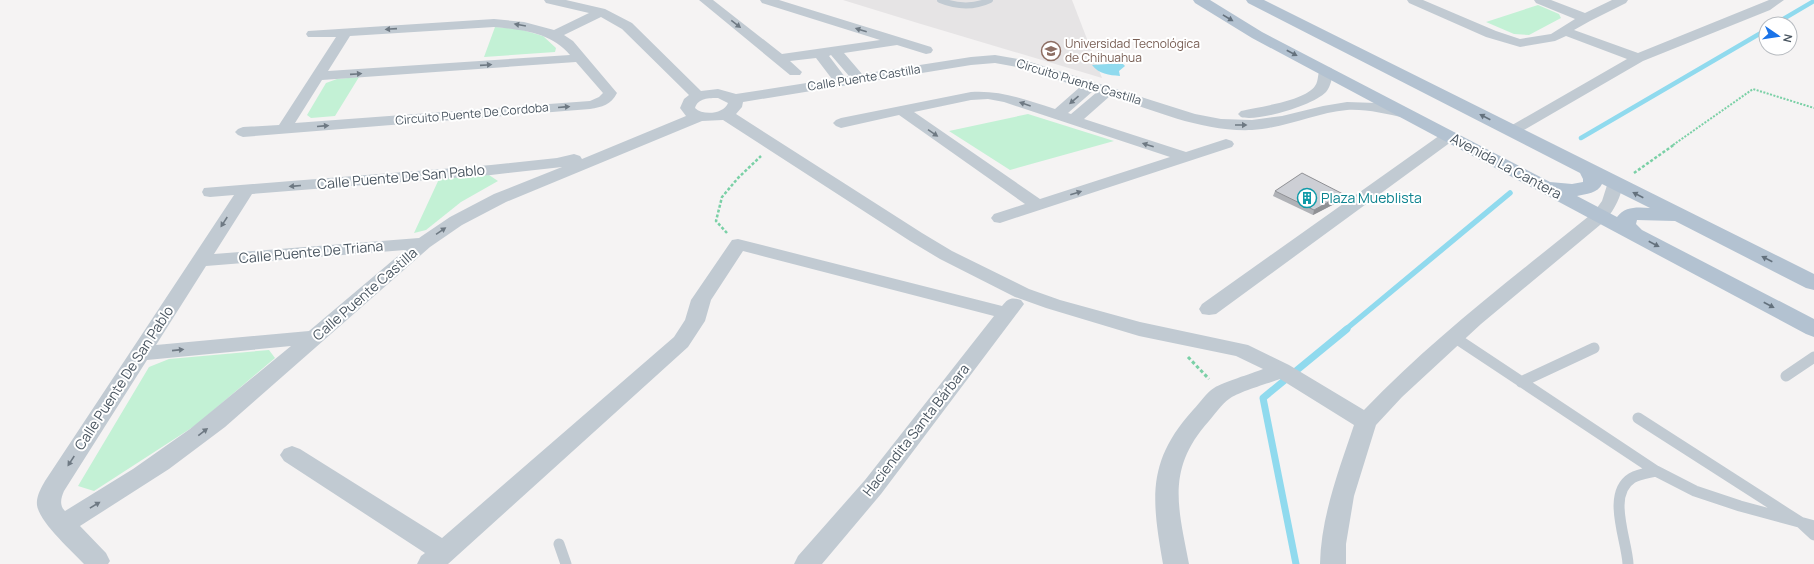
<svg xmlns="http://www.w3.org/2000/svg" width="1814" height="564" font-family="Manrope,sans-serif">
<style>
.education{fill:#e6e4e5}
.green{fill:#c3f1d5}
.water{fill:#90daee}
.lines{fill:none;stroke-linecap:round;stroke-linejoin:round}
.stream-far2{stroke:#90daee;stroke-width:4.5}
.stream-far1{stroke:#90daee;stroke-width:5.5}
.stream{stroke:#90daee;stroke-width:7}
.path-far2{stroke:#7ad0a6;stroke-width:2;stroke-dasharray:2 1.5;stroke-linecap:butt}
.path-far1{stroke:#7ad0a6;stroke-width:2.5;stroke-dasharray:3 2;stroke-linecap:butt}
.path{stroke:#7ad0a6;stroke-width:3;stroke-dasharray:3.5 2.5;stroke-linecap:butt}
.lane-far1{stroke:#c1cad2;stroke-width:6}
.lane{stroke:#c1cad2;stroke-width:11}
.street{fill:#c1cad2;fill-rule:evenodd}
.primary{fill:#b3c2d1;fill-rule:evenodd}
.wall{fill:#b0b2b7}
.shaded-wall{fill:#909195}
.building{fill:#cdcfd5;stroke:#909195}
.oneway{fill:#64717d}
.oneway2{fill:#6e7983}
.labels{text-anchor:middle;stroke-width:4;stroke-linejoin:round;paint-order:stroke}
.far-education-label{font-size:12px;fill:#785e54;stroke:#fff;text-anchor:start}
.far-street-label{font-size:12px;fill:#4a5661;stroke:#fff}
.street-label{font-size:14px;fill:#4a5661;stroke:#fff}
.culture-label{font-size:14px;fill:#0d838f;stroke:#fff;text-anchor:start}
</style>
<rect width="100%" height="100%" fill="#f5f3f3"/>
<!-- education -->
<path class="education" d="M843,0H1072L1102,78L921,24Z"/>
<!-- green -->
<path class="green" d="M1538,5L1559,14L1561,18L1529,35L1514,34L1486,22Z
M495,27L519,29L543,36L556,48L555,52L484,57Z
M359,77L335,116L311,118L307,115L326,83L337,79Z
M1028,114L1114,141L1010,170L949,131Z
M489,175L498,181L461,202L426,230L414,233L439,179Z
M269,350L275,358L196,425L94,491L78,486L149,367L169,359Z"/>
<!-- water -->
<path class="water" d="M1112,61L1121,62L1125,66L1119,71L1120,76C1109,75 1099,74 1092,65L1108,64Z"/>
<g class="lines">
<!-- stream-far2 -->
<path class="stream-far2" d="M1775,24L1814,1
M1581,138L1766,30"/>
<!-- stream-far1 -->
<path class="stream-far1" d="M1345,330L1510,193"/>
<!-- stream -->
<path class="stream" d="M1296,564L1263,398L1347,329"/>
<!-- path-far2 -->
<path class="path-far2" d="M1673,145L1753,89L1814,108"/>
<!-- path-far1 -->
<path class="path-far1" d="M1634,173L1675,144
M727,233L716,221L722,197L738,178L761,156"/>
<!-- path -->
<path class="path" d="M1188,357L1209,379"/>
<!-- lane-far1 -->
<path class="lane-far1" d="M940,0C957,7 973,8 990,0"/>
<!-- lane -->
<path class="lane" d="M1454,337L1656,471L1695,491L1740,506L1814,526
M1786,376L1814,357
M1521,382L1594,348
M1638,418L1800,522L1814,535
M559,544L566,564
M1628,564C1627,540 1606,494 1632,478C1639,474 1648,473 1656,471"/>
<!-- street -->
<path class="street" d="M544,0H566L605,9L632,23L701,91L718,89L736,94L832,79L816,58L790,61L802,72L800,75H790L699,0H713L782,54L880,40L762,3L760,0H779L931,47L933,50L931,53L926,54L897,45L844,53L862,74L971,57L995,55L1024,60L1195,114L1221,119L1252,120L1282,116L1323,106L1347,102L1376,103L1410,110L1413,113L1410,116L1405,118C1386,114 1367,109 1347,110C1315,113 1285,128 1252,130C1202,132 1156,111 1110,96L1084,119L1186,152L1226,139L1232,141L1234,144L1232,147L1000,223L994,222L991,218L994,214L1025,204L899,115L841,128L836,126L833,123L836,120L841,118L971,92C1001,90 1027,100 1055,109L1080,87L1017,67L995,63L971,65L743,102L742,107L736,114L922,233L952,251L1029,289L1060,300L1140,322L1248,345L1289,365L1364,410C1434,337 1515,276 1594,212L1602,201L1609,179L1615,178L1621,179L1623,183C1621,197 1615,208 1606,220L1481,324L1402,397L1376,425L1354,496L1346,544V564H1320C1321,516 1339,470 1354,425L1280,379C1269,383 1238,392 1229,399C1222,404 1215,414 1209,421C1166,469 1178,506 1189,564H1163C1152,500 1146,462 1193,410C1200,403 1206,393 1214,388C1223,382 1251,374 1263,369L1236,356L1139,336L1046,308L1015,297L940,259L910,241L723,120L702,121L506,202L462,225L430,247L225,427L169,469L80,526L106,553L110,561L108,564H84C72,551 39,522 37,505C36,497 41,488 45,481L234,195L210,197L204,196L202,192L204,188L491,165L557,158L574,154L580,156L582,159L686,116L680,108L684,99L689,95L622,29L601,17L564,35L573,41L617,93C611,105 602,107 590,109L243,137L238,135L235,132L238,129L243,127L279,125L336,37H308L306,34L308,31L494,19L524,22L554,30L589,13L546,3ZM494,27C522,30 551,32 570,55L328,71L350,36ZM831,55L849,76L845,77L829,56ZM576,62L603,93L599,97L590,101L295,123L322,80ZM1093,91L1097,92L1071,114L1068,113ZM718,98L728,103C724,114 703,116 695,108C698,98 709,98 718,98ZM988,99L1004,102L1170,157L1040,199L914,112L971,100ZM562,167L494,194L450,217L419,238L214,254L252,194L491,175ZM405,250L309,331L156,345L206,266ZM291,346L190,429L133,469L65,511C59,505 61,498 64,491L147,360Z
M1407,0H1423L1496,31L1520,39L1551,34L1575,19L1536,3L1534,0H1551L1585,13L1612,0H1628L1626,3L1590,21L1574,30L1638,53L1769,0H1784L1770,10L1643,61L1517,134L1512,136L1507,134L1504,131L1507,128L1627,59L1566,36L1555,41L1520,47L1486,37L1409,3Z
M1326,67L1331,68L1333,71C1332,78 1331,86 1326,92C1314,105 1258,122 1241,117L1238,114L1241,111C1258,107 1305,101 1315,86C1319,81 1317,73 1321,68Z
M1449,131L1455,133L1457,136L1455,139L1216,314L1209,315L1202,314L1199,309L1202,304L1443,133Z
M738,239L1002,306C1008,298 1012,297 1021,300L1024,304L881,494L822,564H794L798,556L865,480L994,316L743,251L711,300L705,321L688,347L448,564H417L421,556L425,553L284,461L280,455L284,449L292,446L300,449L442,538L674,337L685,320L691,300L732,240Z"/>
<!-- primary -->
<path class="primary" d="M1193,0H1210L1262,32L1550,182L1572,184L1583,182V179L1580,173L1248,3L1246,0H1264L1814,274V290L1806,288L1675,221L1637,220L1636,224L1642,230L1814,319V337L1806,334L1252,38L1195,3ZM1602,184L1650,208C1638,207 1625,206 1617,217L1577,196C1586,194 1598,193 1602,184Z"/>
</g>
<!-- wall -->
<path class="wall" d="M1275,191L1343,194L1342,200L1313,215L1273,196Z"/>
<!-- shaded-wall -->
<path class="shaded-wall" d="M1343,194L1342,200L1313,215L1314,210Z"/>
<!-- building -->
<path class="building" d="M1302,173L1343,194L1314,210L1275,191Z"/>
<!-- one-way arrows -->
<defs><path id="oneway-solid" d="M-6-.8H1V-3.2L6.5 0L1 3.2V.8H-6Z"/></defs>
<g class="oneway">
<use href="#oneway-solid" transform="translate(1228 18) rotate(31)"/>
<use href="#oneway-solid" transform="translate(1292 53) rotate(28)"/>
<use href="#oneway-solid" transform="translate(1485 117) rotate(-153)"/>
<use href="#oneway-solid" transform="translate(1638 195) rotate(-153)"/>
<use href="#oneway-solid" transform="translate(1654 244) rotate(28)"/>
<use href="#oneway-solid" transform="translate(1767 259) rotate(-153)"/>
<use href="#oneway-solid" transform="translate(1769 305) rotate(28)"/>
</g>
<g class="oneway2">
<use href="#oneway-solid" transform="translate(736 24) rotate(38)"/>
<use href="#oneway-solid" transform="translate(520 25) rotate(-170)"/>
<use href="#oneway-solid" transform="translate(391 29) rotate(176)"/>
<use href="#oneway-solid" transform="translate(861 30) rotate(-163)"/>
<use href="#oneway-solid" transform="translate(486 65) rotate(-4)"/>
<use href="#oneway-solid" transform="translate(356 74) rotate(-4)"/>
<use href="#oneway-solid" transform="translate(1074 100) rotate(139)"/>
<use href="#oneway-solid" transform="translate(1025 104) rotate(-161)"/>
<use href="#oneway-solid" transform="translate(564 107) rotate(-5)"/>
<use href="#oneway-solid" transform="translate(1241 125)"/>
<use href="#oneway-solid" transform="translate(323 126) rotate(-5)"/>
<use href="#oneway-solid" transform="translate(933 133) rotate(34)"/>
<use href="#oneway-solid" transform="translate(1148 145) rotate(-162)"/>
<use href="#oneway-solid" transform="translate(295 186) rotate(175)"/>
<use href="#oneway-solid" transform="translate(1076 193) rotate(-18)"/>
<use href="#oneway-solid" transform="translate(224 222) rotate(123)"/>
<use href="#oneway-solid" transform="translate(441 231) rotate(-34)"/>
<use href="#oneway-solid" transform="translate(178 350) rotate(-6)"/>
<use href="#oneway-solid" transform="translate(203 432) rotate(-38)"/>
<use href="#oneway-solid" transform="translate(71 461) rotate(123)"/>
<use href="#oneway-solid" transform="translate(95 505) rotate(-31)"/>
</g>
<!-- icons -->
<defs>
<symbol id="university-ring" viewBox="-11 -11 22 22"><circle r="9.5" fill="#fff" stroke="#8d6e63" stroke-width="1.5"/><path d="M0-5L7-2L0 1L-7-2ZM-4 1L0 2.5L4 1V4Q0 6-4 4Z" fill="#8d6e63"/></symbol>
<symbol id="building-ring" viewBox="-11 -11 22 22"><circle r="9.5" fill="#fff" stroke="#0f9aa8" stroke-width="1.5"/><path d="M-4-6H4V6H1V3H-1V6H-4ZM-2.5-4.3h1.7v1.8h-1.7ZM.8-4.3h1.7v1.8H.8ZM-2.5-1h1.7V.8h-1.7ZM.8-1h1.7V.8H.8Z" fill="#0f9aa8"/></symbol>
</defs>
<g fill-rule="evenodd">
<use href="#university-ring" x="1040" y="40" width="22" height="22"/>
<use href="#building-ring" x="1296" y="187" width="22" height="22"/>
</g>
<g class="labels">
<!-- far-education labels -->
<g class="far-education-label">
<text x="1065" y="48">Universidad Tecnológica<tspan x="1065" dy="14">de Chihuahua</tspan></text>
</g>
<!-- far-street labels -->
<g class="far-street-label">
<text transform="translate(864 78) rotate(-9)" y="4">Calle Puente Castilla</text>
<text transform="translate(1079 82) rotate(17)" y="4">Circuito Puente Castilla</text>
<text transform="translate(472 114) rotate(-5)" y="4">Circuito Puente De Cordoba</text>
</g>
<!-- street labels -->
<g class="street-label">
<text transform="translate(1506 166) rotate(28)" y="5">Avenida La Cantera</text>
<text transform="translate(401 177) rotate(-5)" y="5">Calle Puente De San Pablo</text>
<text transform="translate(311 252) rotate(-5)" y="5">Calle Puente De Triana</text>
<text transform="translate(365 294) rotate(-41)" y="5">Calle Puente Castilla</text>
<text transform="translate(124 378) rotate(-57)" y="5">Calle Puente De San Pablo</text>
<text transform="translate(916 430) rotate(-52)" y="5">Haciendita Santa Bárbara</text>
</g>
<!-- culture labels -->
<g class="culture-label">
<text x="1321" y="203">Plaza Mueblista</text>
</g>
</g>
<!-- north arrow -->
<g transform="translate(1778 36) rotate(103)"><circle r="19" fill="#ffffff" stroke="#b7bbc0"/>
<path d="M0-3L7 15L0 10L-7 15Z" fill="#1a73e8"/>
<text y="-6" font-size="11" font-weight="bold" text-anchor="middle" fill="#4a5661">N</text>
</g>
</svg>
